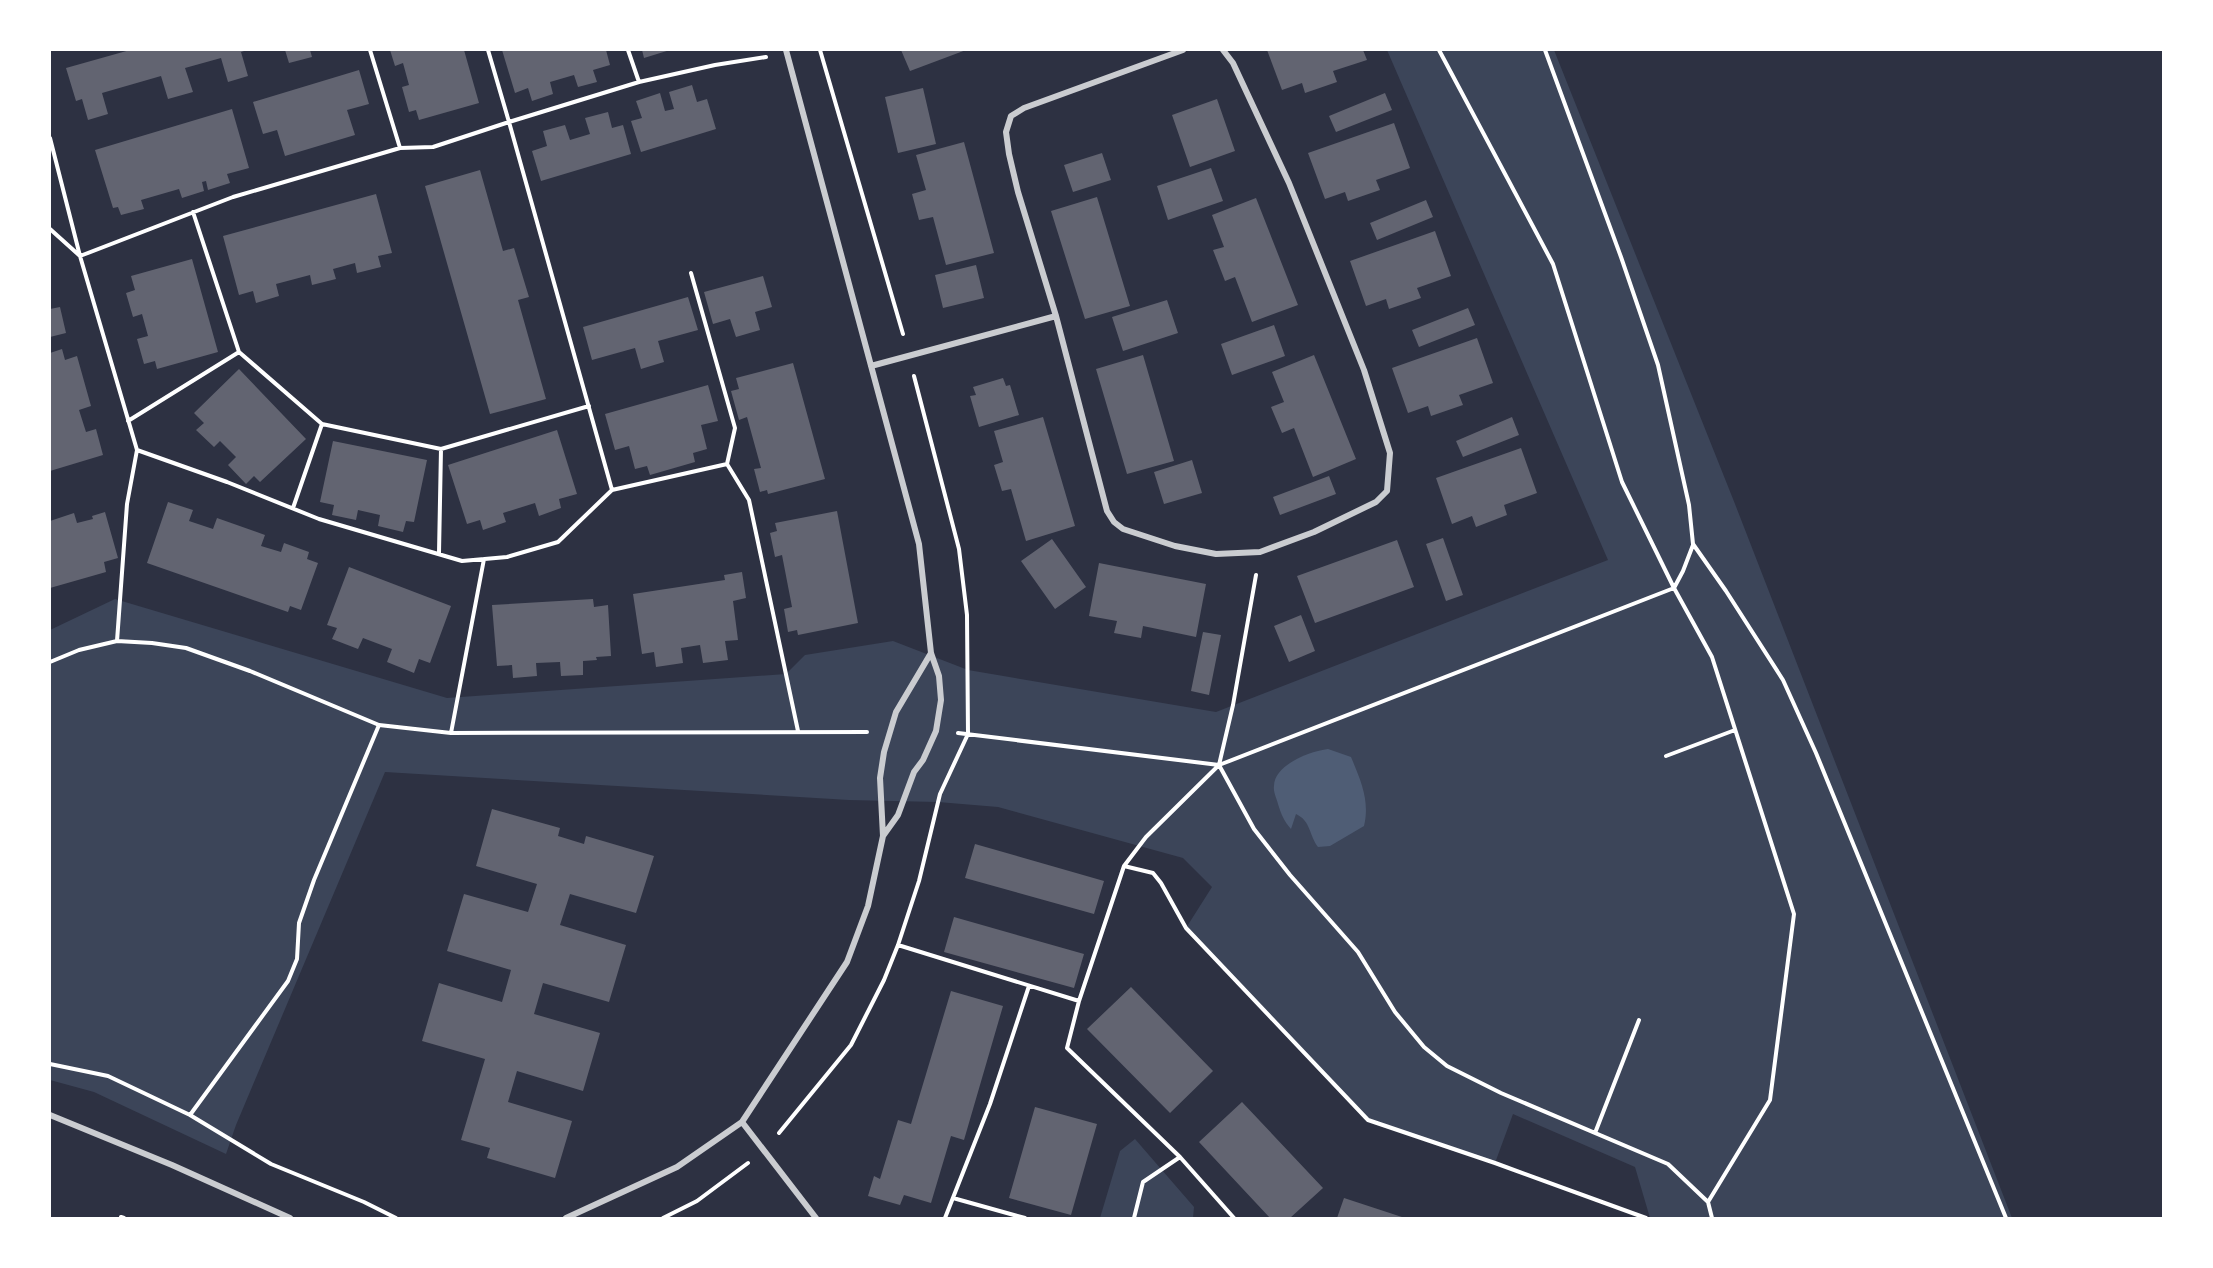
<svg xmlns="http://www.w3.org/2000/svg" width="2213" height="1268" font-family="'Alegreya Sans',sans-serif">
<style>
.green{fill:#3c4559}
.water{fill:#4f5d75}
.building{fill:#626471}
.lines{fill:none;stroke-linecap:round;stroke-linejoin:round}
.path{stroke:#fff;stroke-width:4}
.minor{stroke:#caccd0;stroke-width:6}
</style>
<rect width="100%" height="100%" fill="#2d3142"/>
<!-- green -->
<path class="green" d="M1387,50H1554L1735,504L2012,1218H1650L1635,1167L1513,1114L1495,1163L1368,1120L1186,928L1212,887L1183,858L998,807L938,802L849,800L385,772L236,1125L226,1154L94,1092L50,1080V630L115,599L447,698L786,674L805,655L893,641L968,670L1216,712L1608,560Z
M1135,1139L1194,1207L1193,1218H1100L1120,1151Z"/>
<!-- water -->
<path class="water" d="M1328,749L1351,757C1361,781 1370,801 1364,826L1330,846L1318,847C1309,835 1311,821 1296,814L1291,829C1284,821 1281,814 1278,804C1277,799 1273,792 1274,786C1274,765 1310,751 1328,749Z"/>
<!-- building -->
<path class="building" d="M130,50H247L241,52L248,76L228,82L221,58L185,68L193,92L168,99L161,76L102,93L108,114L88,120L82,99L76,101L66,68Z
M285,50H310L312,57L289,63Z
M390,50H464L479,103L419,120L416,110L409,112L402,87L409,85L403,63L395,66Z
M502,50H606L610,65L593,70L597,82L578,87L574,75L550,82L553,94L532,101L528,88L515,93Z
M642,50H670L644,58Z
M901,50H966L910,71Z
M1267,50H1363L1367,60L1333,71L1337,82L1305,93L1302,83L1282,90Z
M359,70L369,104L347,110L355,135L285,156L277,130L263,134L253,102Z
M692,85L697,102L707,99L716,129L641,152L631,121L642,118L636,101L660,93L665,111L674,109L669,92Z
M923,88L936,144L898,153L885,97Z
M1385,93L1392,110L1336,132L1329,116Z
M1217,99L1235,151L1190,167L1172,115Z
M232,109L249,168L227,174L230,183L208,190L206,181L202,182L204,191L182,198L179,189L141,200L144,209L121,215L118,207L113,208L95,150Z
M608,112L612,128L623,125L631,154L541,181L532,151L547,146L543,131L565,125L570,140L590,134L585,118Z
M1394,123L1410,168L1376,180L1380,190L1348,201L1345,192L1325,199L1308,153Z
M964,142L994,253L946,265L933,217L919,220L912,194L926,190L916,155Z
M1102,153L1111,180L1073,192L1064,165Z
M1211,168L1223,201L1168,220L1157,186Z
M480,170L503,251L514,248L529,297L518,300L546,399L490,414L425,186Z
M376,194L392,253L378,256L381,267L357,273L355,263L333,269L336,279L312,285L310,275L276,284L279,296L256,303L253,291L239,295L223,236Z
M1097,197L1130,306L1085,319L1051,211Z
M1256,198L1298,305L1252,322L1235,277L1225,281L1213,250L1224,247L1212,215Z
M1426,200L1433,217L1377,240L1370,223Z
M1435,231L1451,276L1417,288L1421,298L1389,309L1386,299L1366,306L1350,261Z
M192,259L218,352L157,369L155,361L144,364L137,339L148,336L142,314L133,317L126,293L135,290L131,276Z
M976,265L984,298L943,308L935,275Z
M763,276L772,307L755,312L760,330L736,337L730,319L713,324L704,292Z
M688,297L698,330L658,341L664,362L641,369L635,348L592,360L583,327Z
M1167,300L1178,333L1123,351L1112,317Z
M60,307L66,333L50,337V309Z
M1468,308L1475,325L1419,347L1412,330Z
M1274,325L1285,356L1232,375L1221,344Z
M1477,338L1493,383L1459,395L1463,405L1431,416L1428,406L1408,413L1392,368Z
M62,349L65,360L77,356L91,406L79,410L86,432L96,429L103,455L50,471V353Z
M1143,355L1174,461L1127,474L1096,369Z
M1314,355L1356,459L1313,477L1294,428L1282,433L1271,407L1284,402L1272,372Z
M793,363L825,479L768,494L767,490L760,492L754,469L761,468L747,417L739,420L731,391L739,389L736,378Z
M239,369L306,439L260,482L254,476L246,484L228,465L236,457L220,441L214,447L196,430L204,423L194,413Z
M1003,378L1006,386L1010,385L1019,415L979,427L970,396L976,395L973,387Z
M708,385L718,421L701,425L707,449L693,453L695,462L650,475L647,466L635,469L629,446L615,450L605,414Z
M1043,417L1075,526L1026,541L1011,489L1002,491L994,465L1003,462L994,431Z
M1512,417L1519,435L1463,457L1456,441Z
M557,430L577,494L559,499L561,508L539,516L535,503L503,513L506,522L483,530L480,520L467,524L448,465Z
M333,441L427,460L414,522L406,521L403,532L378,526L380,515L358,510L356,520L332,515L334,505L320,502Z
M1521,448L1537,493L1504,505L1507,515L1476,527L1472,516L1452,524L1436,478Z
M1192,460L1202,493L1164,504L1154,472Z
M1329,476L1336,494L1280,515L1273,497Z
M168,502L193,510L189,521L213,529L217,518L265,535L261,546L281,552L284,543L309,552L307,559L318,563L301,610L290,606L288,612L147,563Z
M837,511L858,623L798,635L797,630L788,632L784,609L792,607L782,555L775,557L770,533L777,531L775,523Z
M105,512L118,558L104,562L106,572L50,588V521L74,513L77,523L93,519L92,516Z
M1443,538L1463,595L1446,601L1426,544Z
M1052,539L1086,587L1055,609L1021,561Z
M1397,540L1414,587L1315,623L1297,576Z
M1099,563L1206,584L1196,637L1143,626L1141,638L1114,633L1117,621L1089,616Z
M349,567L451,606L430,663L419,659L414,673L387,662L392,649L363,638L358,649L332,639L337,628L327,625Z
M742,572L746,598L733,601L738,640L725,641L728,660L703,663L700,645L681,648L683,663L656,667L654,652L642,654L633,594L725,580L724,575Z
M593,599L594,607L608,605L611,656L596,657L597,660L583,661V675L561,676L560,662L536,663L537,676L513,678L512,665L497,666L492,605Z
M1301,615L1315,651L1289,662L1274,626Z
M1203,632L1221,635L1209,695L1191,691Z
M492,809L560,828L558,836L584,844L586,836L654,856L636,913L570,894L560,925L626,945L609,1002L543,983L534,1014L600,1033L583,1091L517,1071L508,1102L572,1121L555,1178L487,1158L490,1148L461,1140L485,1059L422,1041L439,983L502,1002L511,970L447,951L464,894L528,912L537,884L476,866Z
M975,844L1104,881L1094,914L965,878Z
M954,917L1084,954L1074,988L944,952Z
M1131,987L1213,1071L1170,1113L1087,1029Z
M951,991L1003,1006L964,1140L951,1136L931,1203L904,1195L900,1205L868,1196L874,1176L880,1179L898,1120L911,1124Z
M1242,1102L1323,1188L1290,1218H1270L1199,1142Z
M1035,1107L1097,1124L1071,1215L1009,1198Z
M1344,1198L1405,1218H1337Z"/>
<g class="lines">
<!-- path -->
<path class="path" d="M370,50L400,148
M488,50L509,122L639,82L715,65L766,57
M628,50L639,82
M820,50L903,334
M1545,50L1621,257L1658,365L1689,505L1693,544L1726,591L1783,680L1816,753L2006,1218
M50,138L80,256L137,450L227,482L319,519L462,561L507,557L558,542L612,490
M193,212L239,352L322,424L441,449L589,406
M50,229L80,256L233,197L400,148L433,147L509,122L612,490L727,464L735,428L691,273
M128,421L239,352
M727,464L749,500L798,731
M293,508L322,424
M1693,545L1683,571L1674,588L1712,657L1794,914L1770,1100L1708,1202L1712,1218
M439,553L441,449
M1256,575L1233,705L1219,765L1674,588L1622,482L1553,264L1439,50
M117,641L127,504L137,450
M50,662L79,650L117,641L152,643L186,648L250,671L379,725L451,733L867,732
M451,733L484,559
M958,733L1219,765
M1666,756L1735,730
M1219,765L1254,829L1290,875L1358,952L1395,1012L1424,1047L1447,1066L1501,1093L1668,1164L1708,1202
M1124,866L1153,873L1161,883L1186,928L1368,1120L1495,1163L1646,1218
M898,945L1079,1001L1124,866L1146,837L1219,765
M1079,1001L1067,1048L1180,1157L1234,1218
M50,1064L108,1076L190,1115L288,981L297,959L299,923L314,880L379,725
M190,1115L271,1164L364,1202L396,1218
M779,1133L851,1045L884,980L898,945L919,881L940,794L968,734L967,615L959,549L914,376
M1595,1133L1639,1020
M953,1198L1025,1218
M121,1217L124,1218
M663,1218L697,1201L748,1163
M945,1218L990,1104L1029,986
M1134,1218L1143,1182L1180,1157"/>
<!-- minor -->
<path class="minor" d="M786,50L919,544L931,653L939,676L941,700L936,731L923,760L914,772L898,815L883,836
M1183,50L1024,108L1011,116L1006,132L1009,154L1018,192L1056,316L1107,511L1114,522L1123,529L1175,546L1216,554L1260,552L1314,532L1376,502L1387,491L1390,453L1364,370L1289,183L1233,63L1223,50
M871,366L1056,316
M50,1115L172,1165L290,1218
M742,1122L816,1218
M566,1218L677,1167L742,1122L847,962L868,906L883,836L880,778L884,752L896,712L931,653"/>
</g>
<!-- border -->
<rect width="2213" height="1268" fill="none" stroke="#ffffff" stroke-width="102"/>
</svg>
